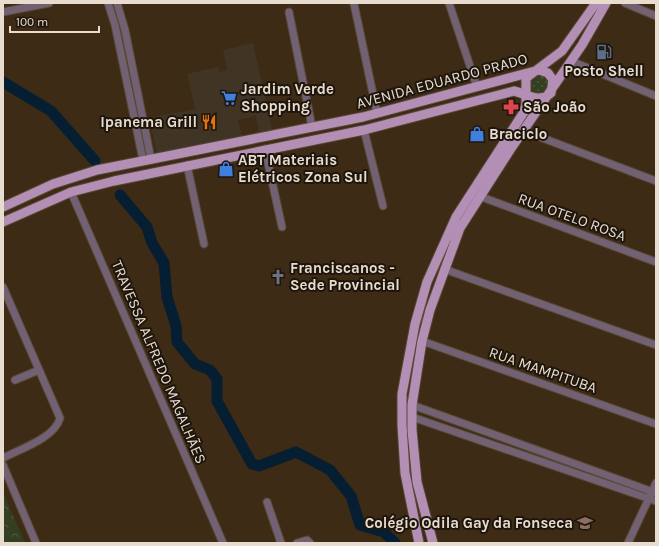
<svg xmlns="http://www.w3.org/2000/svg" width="659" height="546" font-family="Karla,sans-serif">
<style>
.commercial{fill:#403525}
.grass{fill:url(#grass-dots)}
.park{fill:url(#park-crowns)}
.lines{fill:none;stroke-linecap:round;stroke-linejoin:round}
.river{stroke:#061e32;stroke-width:11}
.minor-casing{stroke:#584733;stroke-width:9}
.major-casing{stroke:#584733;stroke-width:11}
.minor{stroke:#726073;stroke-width:7}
.major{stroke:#b38fb6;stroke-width:9}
.labels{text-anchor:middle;stroke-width:4;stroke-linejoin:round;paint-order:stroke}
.poi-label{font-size:15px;font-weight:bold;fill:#e8dccf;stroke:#1e160c;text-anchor:start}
.street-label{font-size:15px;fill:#e8dccf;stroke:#1e160c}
</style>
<defs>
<pattern id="grass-dots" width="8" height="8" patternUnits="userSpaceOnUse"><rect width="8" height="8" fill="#343e20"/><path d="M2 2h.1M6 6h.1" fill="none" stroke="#51593f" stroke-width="1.8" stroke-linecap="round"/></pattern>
<pattern id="park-crowns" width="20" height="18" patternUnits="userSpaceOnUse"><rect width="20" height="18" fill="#343e20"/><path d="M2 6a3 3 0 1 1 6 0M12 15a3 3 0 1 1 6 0" fill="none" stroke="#51593f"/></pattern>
</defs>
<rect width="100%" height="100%" fill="#3d2b15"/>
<!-- commercial -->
<path class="commercial" d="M253,43L272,130L259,132L256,116L238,120L242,136L157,153L149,118L195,109L187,74L218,67L220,72L227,70L223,50Z"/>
<!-- grass -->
<path class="grass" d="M530 84a10 10 0 1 1 20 0a10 10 0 1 1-20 0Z"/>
<!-- park -->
<path class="park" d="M3,492L25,543H3Z"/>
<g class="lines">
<!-- river -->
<path class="river" d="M3,82L51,111L95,161
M120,195L147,227L152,243L164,263L167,297L176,326L177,342L195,364L210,370L217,379V401L252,464L259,466L296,452L330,470L351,496L360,525L384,532L395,543"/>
<defs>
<path id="minor" d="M108,3L115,25L143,160
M117,3L125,30L151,159
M449,3L477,87
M625,3L656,16
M354,4L377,113
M3,12L49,3
M289,12L312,127
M571,61L656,96
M364,130L383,206
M524,131L656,181
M265,149L282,227
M187,165L204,244
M71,192L223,543
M479,196L656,262
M444,269L656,345
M3,287L60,418C55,438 20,449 3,458
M422,341L656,424
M15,380L39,370
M412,405L656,493
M412,417L656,501
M3,465L36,543
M267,502L281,543
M297,543L307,540L310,543
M628,543L656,483"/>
<path id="major" d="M3,207L53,184L97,170L363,117L539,70L548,73L553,80L551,93C539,104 527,94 514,91L364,130L114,181L71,192L3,222
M419,543L405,473L402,425V394L415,324L427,282L456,217L524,112L526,104V78L562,51L596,3
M433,543L417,482L412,430V405L422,341L430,310L460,228L510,150L582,45L606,3"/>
</defs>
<!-- minor casing -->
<use href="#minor" class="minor-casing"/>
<!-- major casing -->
<use href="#major" class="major-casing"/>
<!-- minor -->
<use href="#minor" class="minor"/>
<!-- major -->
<use href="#major" class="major"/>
</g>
<!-- icons -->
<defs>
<symbol id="fuel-bare" viewBox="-9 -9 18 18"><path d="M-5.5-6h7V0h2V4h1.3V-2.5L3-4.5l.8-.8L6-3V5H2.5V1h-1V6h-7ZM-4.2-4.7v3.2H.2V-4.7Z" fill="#5c6f8a" stroke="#1e160c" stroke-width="2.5" paint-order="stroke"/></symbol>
<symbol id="supermarket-bare" viewBox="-9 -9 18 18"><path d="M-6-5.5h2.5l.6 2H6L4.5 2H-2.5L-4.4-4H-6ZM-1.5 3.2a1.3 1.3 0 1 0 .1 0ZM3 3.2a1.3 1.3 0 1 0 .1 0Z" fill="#3f7fe0" stroke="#1e160c" stroke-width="2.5" paint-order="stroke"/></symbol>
<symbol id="pharmacy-bare" viewBox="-9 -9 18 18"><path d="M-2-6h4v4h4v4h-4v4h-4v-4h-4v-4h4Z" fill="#e0444e" stroke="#1e160c" stroke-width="2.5" paint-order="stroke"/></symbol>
<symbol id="restaurant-bare" viewBox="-9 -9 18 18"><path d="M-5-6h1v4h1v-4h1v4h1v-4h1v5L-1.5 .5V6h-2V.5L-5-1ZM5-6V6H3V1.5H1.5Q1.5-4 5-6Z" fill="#e8710a" stroke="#1e160c" stroke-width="2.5" paint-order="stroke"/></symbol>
<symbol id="shop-bare" viewBox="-9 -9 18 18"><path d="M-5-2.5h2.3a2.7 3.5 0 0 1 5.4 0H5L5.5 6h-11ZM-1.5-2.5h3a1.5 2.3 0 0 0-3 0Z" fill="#3f7fe0" stroke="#1e160c" stroke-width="2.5" paint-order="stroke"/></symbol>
<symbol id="church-bare" viewBox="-9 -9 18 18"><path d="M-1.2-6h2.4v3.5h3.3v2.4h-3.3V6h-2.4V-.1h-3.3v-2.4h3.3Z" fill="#6b7280" stroke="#1e160c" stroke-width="2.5" paint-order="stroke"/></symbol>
<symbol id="school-bare" viewBox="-9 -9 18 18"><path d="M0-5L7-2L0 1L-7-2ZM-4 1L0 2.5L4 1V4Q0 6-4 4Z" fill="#8d6e63" stroke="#1e160c" stroke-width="2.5" paint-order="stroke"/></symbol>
</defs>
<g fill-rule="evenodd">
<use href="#fuel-bare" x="593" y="41" width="22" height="22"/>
<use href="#supermarket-bare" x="218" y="87" width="22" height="22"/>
<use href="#pharmacy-bare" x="500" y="96" width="22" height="22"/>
<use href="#restaurant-bare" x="198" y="111" width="22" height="22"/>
<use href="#shop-bare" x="466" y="123" width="22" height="22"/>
<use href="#shop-bare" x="215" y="158" width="22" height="22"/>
<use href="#church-bare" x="267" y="266" width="22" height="22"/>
<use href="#school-bare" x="574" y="512" width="22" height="22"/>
</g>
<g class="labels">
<!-- poi labels -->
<g class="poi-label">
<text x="604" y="76" text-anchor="middle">Posto Shell</text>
<text x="241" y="94">Jardim Verde<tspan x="241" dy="17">Shopping</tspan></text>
<text x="523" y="112">São João</text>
<text x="197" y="127" text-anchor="end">Ipanema Grill</text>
<text x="489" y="139">Braciclo</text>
<text x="238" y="165">ABT Materiais<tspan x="238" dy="17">Elétricos Zona Sul</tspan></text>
<text x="290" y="273">Franciscanos -<tspan x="290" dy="17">Sede Provincial</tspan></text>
<text x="573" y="528" text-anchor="end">Colégio Odila Gay da Fonseca</text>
</g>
<!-- street labels -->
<g class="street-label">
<text transform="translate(442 81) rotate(-15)" y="5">AVENIDA EDUARDO PRADO</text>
<text transform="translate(572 217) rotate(20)" y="5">RUA OTELO ROSA</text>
<text transform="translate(159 362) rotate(67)" y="5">TRAVESSA ALFREDO MAGALHÃES</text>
<text transform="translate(543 370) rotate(19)" y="5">RUA MAMPITUBA</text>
</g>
</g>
<!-- border -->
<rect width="659" height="546" fill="none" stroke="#e8dccf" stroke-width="8"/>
<!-- scale -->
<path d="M10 26v6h89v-6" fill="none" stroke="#e8dccf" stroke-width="2"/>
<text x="16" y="26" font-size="12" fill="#e8dccf" stroke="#1e160c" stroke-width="3" paint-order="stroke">100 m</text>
</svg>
